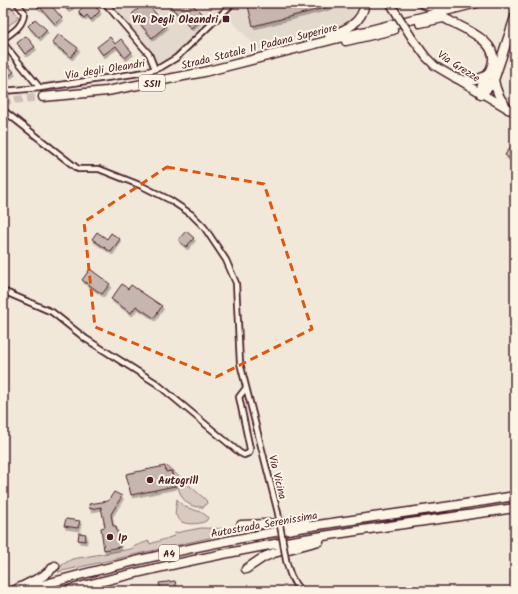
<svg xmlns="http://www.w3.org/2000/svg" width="518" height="594" font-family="Kalam,sans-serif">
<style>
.built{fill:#e4d9cd}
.green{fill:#d8cac0;stroke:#917476}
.building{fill:#c7b6af;stroke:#4a1f2b;filter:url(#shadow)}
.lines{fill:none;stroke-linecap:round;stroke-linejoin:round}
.highway-tunnel{stroke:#d0c0b7;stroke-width:8;stroke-dasharray:8 4;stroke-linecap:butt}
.street-casing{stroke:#4a1f2b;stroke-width:8}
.secondary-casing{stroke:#4a1f2b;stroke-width:10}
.highway-casing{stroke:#4a1f2b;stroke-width:11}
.street{stroke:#fcf5e5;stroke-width:4.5}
.secondary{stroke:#fcf5e5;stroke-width:7}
.highway{stroke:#fcf5e5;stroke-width:8}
.street-bridge-casing{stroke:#4a1f2b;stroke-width:8;stroke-linecap:butt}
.secondary-bridge-casing{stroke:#4a1f2b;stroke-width:10;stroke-linecap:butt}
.street-bridge{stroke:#fcf5e5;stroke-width:4.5}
.secondary-bridge{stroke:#fcf5e5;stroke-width:7}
.marked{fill:none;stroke:#e0560e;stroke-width:3;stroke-dasharray:8 5;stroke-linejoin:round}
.poi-dot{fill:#4a1f2b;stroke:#fcf5e5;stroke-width:1.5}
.labels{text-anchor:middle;stroke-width:4;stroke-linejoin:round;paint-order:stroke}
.shield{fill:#fcf5e5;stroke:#7f5f63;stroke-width:1}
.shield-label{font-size:10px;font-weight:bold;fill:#4a1f2b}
.poi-label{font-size:11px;font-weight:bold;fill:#4a1f2b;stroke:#fcf5e5;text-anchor:start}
.street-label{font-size:11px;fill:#4a1f2b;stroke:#fcf5e5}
</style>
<defs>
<filter id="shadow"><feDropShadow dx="1.5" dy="3" stdDeviation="0" flood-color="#0004"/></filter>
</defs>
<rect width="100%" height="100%" fill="#f1e8da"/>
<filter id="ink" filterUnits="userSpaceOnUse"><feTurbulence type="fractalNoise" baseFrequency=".025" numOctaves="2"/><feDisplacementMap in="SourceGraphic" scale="8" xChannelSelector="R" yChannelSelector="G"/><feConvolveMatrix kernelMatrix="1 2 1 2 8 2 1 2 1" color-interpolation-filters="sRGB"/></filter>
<g filter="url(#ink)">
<!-- built -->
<path class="built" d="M108,3H233L176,58L161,67Z
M241,3H357L356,9L351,19L341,27L259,50L227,16Z"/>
<!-- green -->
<path class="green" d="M3,3H9L19,18L3,29Z
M167,466L206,500L207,503L204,507C189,508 182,501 178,487H175L172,470L169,471Z
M177,499C184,512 203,508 208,518L206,521C201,524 188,525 182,522C179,520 177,517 175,514Z
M201,528L235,529L237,530L226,534L58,572L62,565L72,559L131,549L135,546L149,541L150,544L174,536L175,533Z"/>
<!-- building -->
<path class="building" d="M34,3H49L62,18L55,24L40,7L39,8Z
M61,3H75L68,10Z
M87,3H99L95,7L100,11L91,20L87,15L84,18L78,12Z
M145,3H147L166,26L152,38L132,14Z
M167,3H191L204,16L191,28Z
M262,3H336V5L253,26L248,6Z
M35,19L47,30L39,38L28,26Z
M59,34L78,48L71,57L52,43Z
M26,36L35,47L25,54L17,43Z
M110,37L115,44L121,39L132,52L125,58L116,46L103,55L97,47Z
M6,62L14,72L6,78L3,75V64Z
M511,146L515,149V163L505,155Z
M186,231L194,238L186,247L178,240Z
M97,232L107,239L111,233L120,239L111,252L92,239Z
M90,269L110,284L102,294L82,280Z
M122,284L128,289L131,285L162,306L154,318L136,306L131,313L111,299Z
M165,466L166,472L171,471L175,486L131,495L126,474Z
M114,492L122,496L111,514L113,526H116L120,547L104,550L101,528L105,527L101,507L90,509L89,504L108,501Z
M66,519L80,521L78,528L64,526Z
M79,533L86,534L85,541L78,540Z
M175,581L177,591H161L159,583Z"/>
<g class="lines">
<!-- highway-tunnel -->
<path class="highway-tunnel" d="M3,101L43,97"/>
<defs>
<path id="street" d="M105,3L149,54L155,69
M3,39C13,32 24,26 24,12L17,3
M3,43L40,88
M3,91L40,88L146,72L161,67L176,58L233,3
M3,110L78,169H99L142,186L170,200L191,214L204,227L226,260L236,283L240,363L278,513
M3,291L52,312L86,339L156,383L240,453L244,455L249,453L250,449L239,397L246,388
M286,560C289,572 292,582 301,591"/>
<path id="secondary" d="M412,38L426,57L435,66L515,113"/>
<path id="highway" d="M421,3L429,6L454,3
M420,23L443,18L446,19C464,29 503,42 491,68C487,78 480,83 481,94L489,87L494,80L515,17
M329,35C347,30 362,23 365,3
M346,41L393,30
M456,78C470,82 474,82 487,75
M494,80C496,92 500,99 508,109
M43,97L107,91L204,72L477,3
M241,525L287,523L306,524
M246,569L264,557L274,553L319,541
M13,591L43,576L55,566
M21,591C105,567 189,547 275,532C355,518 435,510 515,496
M65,591C135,572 205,557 275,544C355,530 435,520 515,508"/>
</defs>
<!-- street casing -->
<use href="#street" class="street-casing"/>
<!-- secondary casing -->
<use href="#secondary" class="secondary-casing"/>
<!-- highway casing -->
<use href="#highway" class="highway-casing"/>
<!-- street -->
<use href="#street" class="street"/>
<!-- secondary -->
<use href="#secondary" class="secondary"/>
<!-- highway -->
<use href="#highway" class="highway"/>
<defs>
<path id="street-bridge" d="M278,513L286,560"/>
<path id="secondary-bridge" d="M390,3L412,38"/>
</defs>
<!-- street-bridge casing -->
<use href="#street-bridge" class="street-bridge-casing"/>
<!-- secondary-bridge casing -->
<use href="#secondary-bridge" class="secondary-bridge-casing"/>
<!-- street-bridge -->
<use href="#street-bridge" class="street-bridge"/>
<!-- secondary-bridge -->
<use href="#secondary-bridge" class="secondary-bridge"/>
</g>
</g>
<!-- marked area -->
<path class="marked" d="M167,167L264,184L312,329L216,377L95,327L84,222Z"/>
<!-- markers -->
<g class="poi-dot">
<rect x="222" y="15" width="8" height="8" rx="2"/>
<circle cx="150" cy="480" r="4"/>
<circle cx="110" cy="537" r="4"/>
</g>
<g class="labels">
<!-- shield labels -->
<g class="shield">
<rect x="139" y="75" width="26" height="16" rx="3"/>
<rect x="159" y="545" width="20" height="16" rx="3"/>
</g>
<g class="shield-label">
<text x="152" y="87">SS11</text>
<text x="169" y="557">A4</text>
</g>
<!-- poi labels -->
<g class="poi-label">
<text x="218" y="23" text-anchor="end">Via Degli Oleandri</text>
<text x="158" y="484">Autogrill</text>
<text x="118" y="541">Ip</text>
</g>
<!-- street labels -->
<g class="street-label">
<text transform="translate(259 46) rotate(-14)" y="4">Strada Statale 11 Padana Superiore</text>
<text transform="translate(459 66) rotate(33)" y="4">Via Grezze</text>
<text transform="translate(105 69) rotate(-9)" y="4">Via degli Oleandri</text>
<text transform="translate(278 477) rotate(76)" y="4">Via Vicina</text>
<text transform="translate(264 524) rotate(-10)" y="4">Autostrada Serenissima</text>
</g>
</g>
<!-- margin -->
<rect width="518" height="594" fill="none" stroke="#fcf5e5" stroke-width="16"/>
<rect x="8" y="8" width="502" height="578" fill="none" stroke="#4a1f2b" stroke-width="1.5" filter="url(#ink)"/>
</svg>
